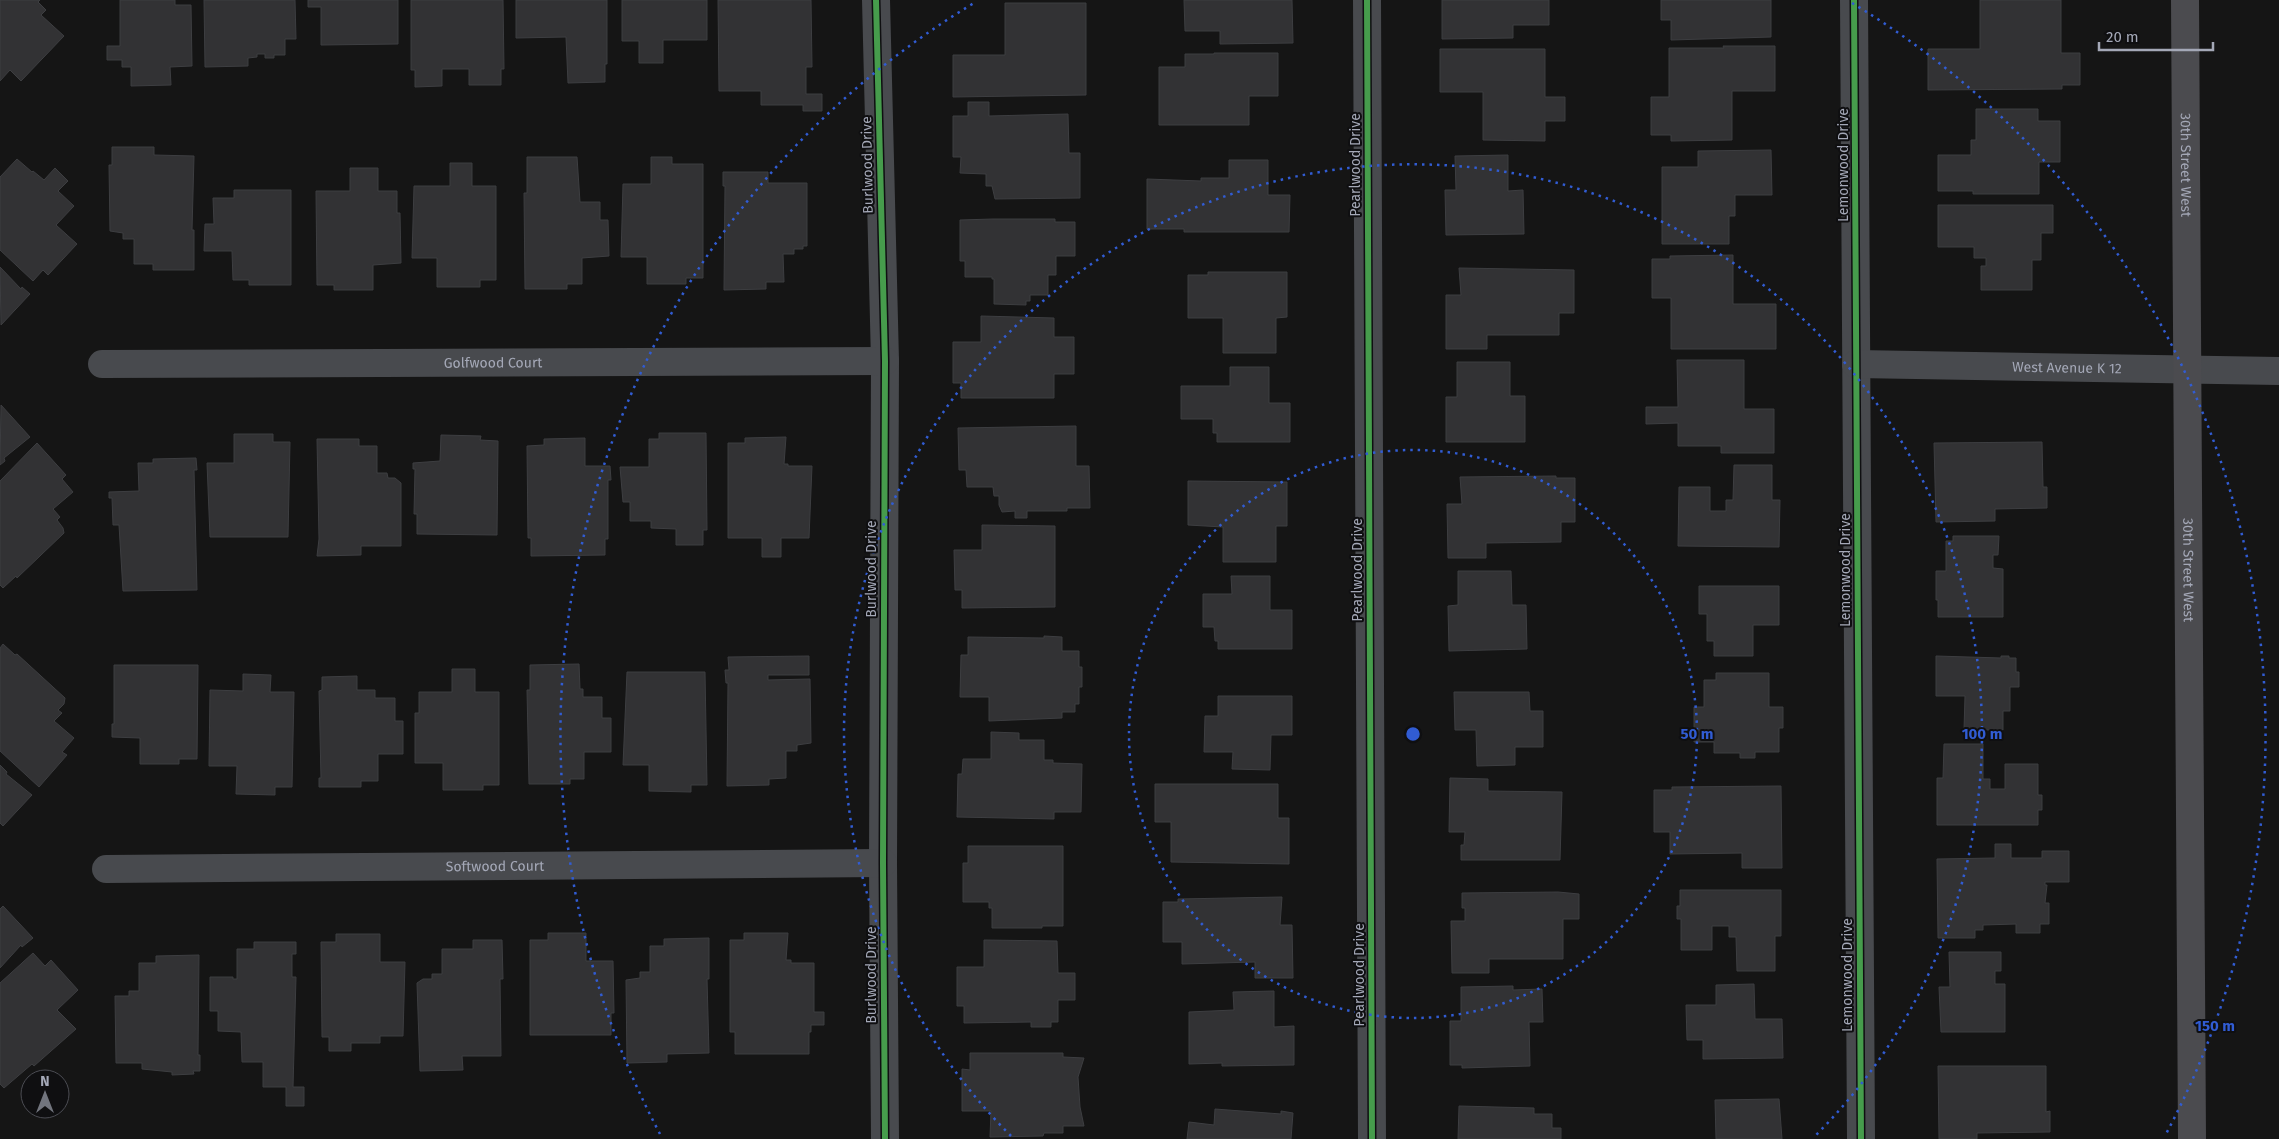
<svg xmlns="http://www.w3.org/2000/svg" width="2279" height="1139" font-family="'Fira Sans',sans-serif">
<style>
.building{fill:#323234;stroke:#3d3e41}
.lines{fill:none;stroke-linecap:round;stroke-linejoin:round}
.street{stroke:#484a4e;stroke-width:28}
.primary{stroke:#4b4b4f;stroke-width:28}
.cycleway-casing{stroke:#0f0f11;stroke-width:9}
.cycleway{stroke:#469c4c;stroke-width:6}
.ring{fill:none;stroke:#315cd3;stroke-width:2.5;stroke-dasharray:2.5 5}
.labels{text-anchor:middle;stroke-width:4;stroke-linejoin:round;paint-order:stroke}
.street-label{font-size:14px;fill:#a4a8b7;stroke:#0f0f11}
.centre{fill:#315cd3;stroke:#0f0f11;stroke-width:2.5}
.ring-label{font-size:15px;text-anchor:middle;font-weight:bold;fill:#315cd3;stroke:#0f0f11;stroke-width:4;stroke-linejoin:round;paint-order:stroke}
</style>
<rect width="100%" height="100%" fill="#151515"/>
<!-- building -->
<path class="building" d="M0,0H40L38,2L46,10L41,15L64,36L21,81L10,70L0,81Z
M120,0H175V5H191L192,66L170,67L171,85L131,86V67H122V60H107V46H120Z
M204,0H295L296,39H285V55H274V58H265V54H257V57L248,58V66L205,67Z
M308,0H398V44L321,45V7H308Z
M411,0H503L504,69H501V85H469V69H442V86L415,87V70H411Z
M516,0H607V64H605V82L568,83L566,37L516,38Z
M622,0H707V40H663V63H639V41H622Z
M718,0H811L812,67H806V94H822V111H803V105H761V91H719Z
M1184,0H1292L1293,43L1220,44V31H1185Z
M1442,0H1549V25H1513V38L1442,39Z
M1661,0H1771V37L1671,40V20H1661Z
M1980,0H2061V53H2080V85H2062V89L1928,90V49H1980Z
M1005,3H1086V95L953,97V55H1005Z
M1723,46H1775V91H1732V140L1671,141V135H1651V97H1669V48H1724Z
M1440,49H1545V97H1565V121H1545V141L1483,140V92H1440Z
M1214,53H1278V96H1249V125H1159V67H1185V54H1214Z
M968,102H989V116L1068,114L1069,153H1080V198L995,199L992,186H986V174L960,173L961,157H953V116H968Z
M1976,109H2038V121H2060V162H2039V194H1973V191H1938V155H1971V140H1976Z
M112,147H154V155L194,156L192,230H194V270H153V264H134V239H123V233L110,231L109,165H112Z
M1771,150L1772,195H1735V216H1729V244H1662V167H1698V151Z
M1508,155V191L1523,190L1524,234L1446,235L1445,190H1456L1455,156Z
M527,157H577L580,202H600V220H608L609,256L582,258V284H567V289H525L524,193H527Z
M651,157H672V164H703V278H686V284H647V257H621L623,184H651Z
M17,159L32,172L33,171L44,180L55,168L68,181L58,191L74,206L56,225L77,244L48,275L43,270L33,281L0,250V177Z
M1229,160H1268V195H1290L1289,232H1184V229H1147V179L1201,181V178H1229Z
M450,163H472V186H496V280H480V287H437V258H412L414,186H450Z
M350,168H378V191H397V213H400L401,263L373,265V290H334V285H317L316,191H350Z
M723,172H768V183H807V246H803V249H794V254H783L784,282H766V289L724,290L725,186H723Z
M234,190H291V285H249V280H233L232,251H204L205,224H214L213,198H234Z
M1938,205H2053V233H2041V260H2032V290H1981V266H1986V258H1974V247H1938Z
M993,219H1055V222H1075V256H1056V275H1048V295H1030V301H1026V305L994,304V279H992V277H965V261H960V220Z
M1733,255V304H1776V349H1671V298H1652V259H1670V256Z
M0,267L21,289L22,287L30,294L1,325Z
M1459,268L1574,270V313H1559V335H1487V349H1446V295H1461Z
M1208,272H1287V317L1276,318V353H1223V318H1188V275H1208Z
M981,316L1054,318V337H1074V374H1054V398H961V383H953V342H981Z
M1677,360H1744V409H1774V453H1721V446H1678V423L1646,424V407H1678Z
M1457,362H1510V396H1525V442H1446V397H1457Z
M1230,367H1269V403H1290V442H1217V433H1213V419H1181V386H1230Z
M1,405L30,437L4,458L5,461L0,465Z
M1076,426V466H1089L1090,508H1067V511H1027V518H1015V511L1002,512L999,505V496H994L993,487H967L966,470H959L958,428Z
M659,433H706L707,530H703V545H676V529L651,528V521H630V502H623L620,467H649V439H659Z
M234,434H273V442H290L288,537H210L207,463H234Z
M441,435L481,436L480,440L498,441L497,535L417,534V514H414L415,469H413V463L440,461Z
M786,437L784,464H788V466H812L809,538H781V557H762V538H728V443H745V438Z
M585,438V466H610L611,480H608V539H605V555L531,556V538H528L527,446L544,445V439Z
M317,439H359V446H377V473H387L388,478H395L401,483V546H361V555L317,556L319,539Z
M2042,442L2043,487H2047V508L1995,509V521L1936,522L1934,443Z
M37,443L66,475L62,479L73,492L53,509L60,517L57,520L63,528L64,533L17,578L16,576L3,588L0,585V481Z
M196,458L197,470H194L197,590L123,591L119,525H113L112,498H109V492L139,491L138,463H153V459Z
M1734,465H1772V500H1780L1779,547L1678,546L1679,487H1710V511H1726V500H1733Z
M1556,476V478H1575V522H1561V542L1486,543V558H1448L1447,504H1462L1460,477Z
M1188,481L1287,482V526H1276V562H1223V527L1188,525Z
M982,525L1055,526V607L962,608V590H955L954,550H982Z
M1953,536H1999L1998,555H1993V568L2003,569V617H1938V600H1936V571H1946V541H1953Z
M1458,571H1511L1512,605H1526L1527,649L1449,651L1448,606L1458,605Z
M1231,576H1270V610H1292V649H1218V641H1215L1214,627H1203V594H1232Z
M1699,586H1779V625H1753V656H1714V641H1707V614H1699Z
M1044,636L1062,637V651H1079V667H1082V687H1079V704H1075V712H1062V718L989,721V697H960L961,655H968V637L1044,638Z
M3,644L15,655L17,654L65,698L64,704L58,710L62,713L54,721L74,738L62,752L67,755L39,787L0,751V648Z
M809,656V675H768V680L810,679L811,743L797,745V751H786V778L769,779V785L727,786L728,683H726L725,670H729L728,657Z
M1936,656L2001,658V656H2009V658H2016V672H2019V687H2010V711H2003V730H1964L1965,696H1936Z
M579,664L580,689H583V697H602V718H611V752H584V779H570V784H529L527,690H530V665Z
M114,665H198L197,759H179V764H140V738L112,737V724H114Z
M452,669H475V692H499V785H483V790H443V763H415V713H419V692H452Z
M627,672H705L707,785H691V792L649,791V765H623Z
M1716,673H1769V707H1783V728H1779V752H1755V758H1740V753H1714V742H1694V707H1704V680H1716Z
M243,674L271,675L270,692H294L292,787H275V795L236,794L237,766H209L210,690L243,691Z
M357,676V690H375V698H395V721H403V754H378V781H361V787H319V778H321L319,691L322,690V677Z
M1454,692H1529L1530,711H1543V747H1515V765L1477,766L1476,730H1455Z
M1218,696H1292V735H1271L1270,770L1232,769L1233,752H1204L1205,716H1218Z
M991,732L1019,733V740H1044V760H1053V763L1082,764L1081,812H1054V819L957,817L958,774H962L963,759H991Z
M1944,744H1983V779H1990V789H2005V764H2038V795H2042V810H2038V825H1937V778H1943Z
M0,765L7,772L6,774L32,795L3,826L0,823Z
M1450,778L1488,779V791L1562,792L1560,860H1461V845H1464L1465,832H1449Z
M1155,784H1278V818H1289V864L1171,862V822H1155Z
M1781,786L1782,868H1742V853L1670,854V832H1654V790H1672V787Z
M1995,844H2011V858H2042V851H2069V882H2045V885H2047L2045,903H2049V924H2040V933H2016V924L1983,925V930H1975V938H1938L1937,859L1995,858Z
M968,846H1063V926H1042V928H992V908H989V902H963V863H968Z
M1680,890H1781V936H1775V971H1737L1736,937H1729V926H1712V950H1681V919H1677V906H1680Z
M1558,892L1579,894V919H1563V959H1489V973H1452L1451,921H1465V908H1462V893Z
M1282,897L1280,925H1292L1293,978H1255V962L1182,964V942H1163V902H1178V899Z
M3,906L33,938L22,947L21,945L0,968V909Z
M548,933H586V961H613L614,1013H611V1035H530V940H548Z
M744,933H788L786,960H791V963H814V1012H824V1025H811V1032H809V1054H735V1032H730V940H744Z
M336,934H380V962H405L403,1036H380V1043H351V1051H329V1037H322L321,942H336Z
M709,938V979H707L709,1053L667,1054V1062L627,1063L626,980L640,978V972H650V946H664V939Z
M473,940H502L503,979H500L501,1056H462L463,1070L420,1071L417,983L423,979H432V974H442V949H473Z
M984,940L1057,941L1058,973H1075V1000H1058V1022H1051V1027H1031V1022L964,1023V1006H957V967H984Z
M254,942H296V954H292V977H296L293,1087H304V1106H286V1087H263V1062H242L241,1032L218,1031V1011H210V977H233V979H237V949H254Z
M1949,952H2001V971H1995V984H2005V1032H1941L1939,987H1950Z
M33,953L45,966L51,960L78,990L57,1010L76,1029L34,1066L32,1064L4,1088L0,1084V983Z
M199,955L198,1055H200V1071H193L194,1074L172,1075V1072L142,1069V1063H116L115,996H129V991H139V963H156V956Z
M1754,984L1755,1019H1782L1783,1058L1703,1059V1040H1687L1686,1005H1716V985Z
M1513,986V990L1542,989L1543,1022H1529L1530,1066L1462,1068V1065H1450V1021H1461V987Z
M1274,991V1027L1294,1026V1065L1222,1066V1063L1189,1064V1012L1234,1010L1233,992Z
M970,1053H1063V1057L1084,1058L1078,1077L1080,1107L1084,1126H1063V1133H1044L1043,1136L990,1137L991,1111H962V1069L970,1070Z
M1938,1066H2046V1112L2050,1111V1132L1977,1133V1139H1939Z
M1779,1099L1782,1139H1716L1715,1100Z
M1459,1106L1534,1108V1114H1552V1128H1561V1139H1458Z
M1215,1109L1281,1114V1111L1293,1113L1291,1139H1187L1189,1122L1214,1125Z"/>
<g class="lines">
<!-- street -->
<g class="street">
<path d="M876,0L885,361L883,863L885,1139"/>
<path d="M1367,0L1372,1139"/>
<path d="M1854,0L1861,1139"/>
<path id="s1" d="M102,364L885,361"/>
<path id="s2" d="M1856,364L2279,371"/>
<path id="s3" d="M106,869L883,863"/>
</g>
<!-- primary -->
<path class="primary" id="s4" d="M2185,0L2192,1139"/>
<defs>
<path id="cycleway" d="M876,0L885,361L883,863L885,1139
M1367,0L1372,1139
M1854,0L1861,1139"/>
</defs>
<!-- cycleway casing -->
<use href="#cycleway" class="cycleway-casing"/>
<!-- cycleway -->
<use href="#cycleway" class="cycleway"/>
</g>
<!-- distance rings -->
<g class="ring">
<circle cx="1413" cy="734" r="284"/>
<path d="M1011 1136A569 569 0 1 1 1815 1136"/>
<path d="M660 1134A853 853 0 0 1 974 3M1852 3A853 853 0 0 1 2166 1134"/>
</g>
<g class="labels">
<!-- street labels -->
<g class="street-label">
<text transform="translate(867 165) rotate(-91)" y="5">Burlwood Drive</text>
<text transform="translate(1355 165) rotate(-90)" y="5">Pearlwood Drive</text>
<text transform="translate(1843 165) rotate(-90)" y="5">Lemonwood Drive</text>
<text dy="5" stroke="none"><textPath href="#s4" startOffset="165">30th Street West</textPath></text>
<text dy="5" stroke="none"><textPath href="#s1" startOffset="391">Golfwood Court</textPath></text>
<text dy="5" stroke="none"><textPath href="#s2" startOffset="211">West Avenue K 12</textPath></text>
<text transform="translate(871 569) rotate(-90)" y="5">Burlwood Drive</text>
<text dy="5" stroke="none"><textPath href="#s4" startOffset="570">30th Street West</textPath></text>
<text transform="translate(1357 570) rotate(-90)" y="5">Pearlwood Drive</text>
<text transform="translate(1845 570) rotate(-90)" y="5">Lemonwood Drive</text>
<text dy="5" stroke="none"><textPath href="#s3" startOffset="389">Softwood Court</textPath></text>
<text transform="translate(871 975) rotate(-90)" y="5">Burlwood Drive</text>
<text transform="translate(1359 975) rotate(-90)" y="5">Pearlwood Drive</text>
<text transform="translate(1847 975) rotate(-90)" y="5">Lemonwood Drive</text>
</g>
</g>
<circle cx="1413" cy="734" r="8" class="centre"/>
<g class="ring-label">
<text x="1697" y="739">50 m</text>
<text x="1982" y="739">100 m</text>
<text x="2215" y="1031">150 m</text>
</g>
<!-- north arrow -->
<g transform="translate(45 1094)"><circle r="24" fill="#0f0f11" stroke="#4b4c53"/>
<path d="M0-4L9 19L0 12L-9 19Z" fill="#72757e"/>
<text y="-8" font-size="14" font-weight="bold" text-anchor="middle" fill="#a4a8b7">N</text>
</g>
<!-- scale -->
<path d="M2099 42v8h114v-8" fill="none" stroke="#a4a8b7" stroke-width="2.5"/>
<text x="2106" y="42" font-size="15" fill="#a4a8b7" stroke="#0f0f11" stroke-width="4" paint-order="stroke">20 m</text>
</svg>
